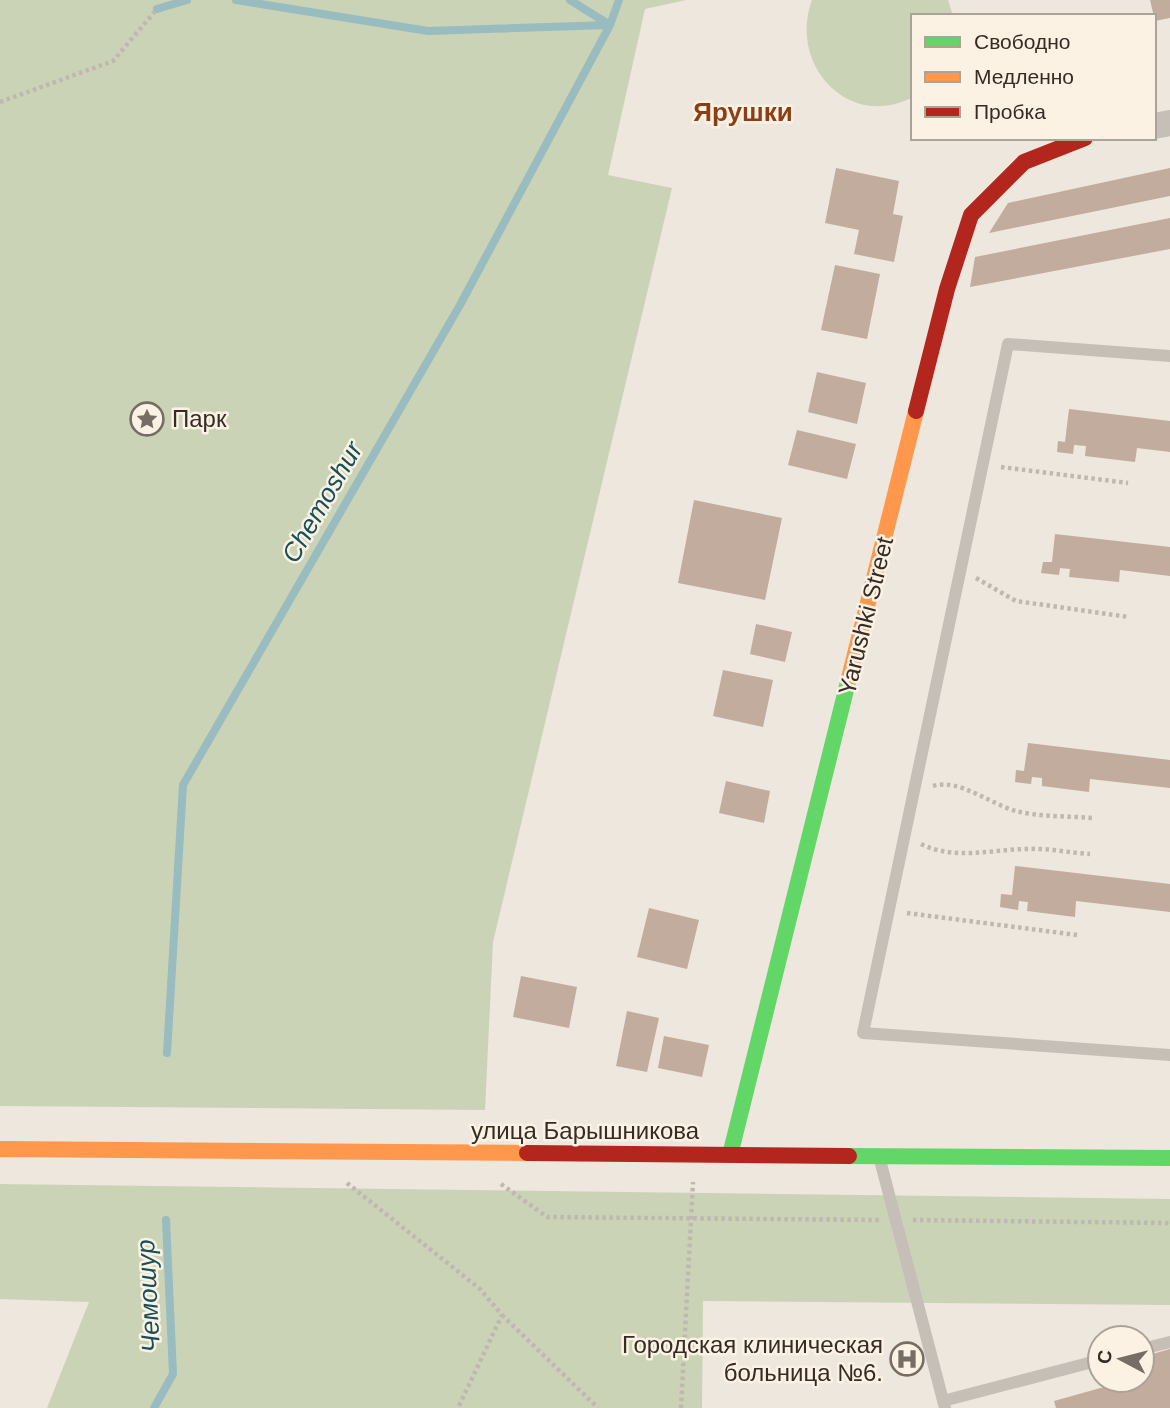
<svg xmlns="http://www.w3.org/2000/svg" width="1170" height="1408" font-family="Helvetica,sans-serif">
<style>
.green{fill:#cbd3b6}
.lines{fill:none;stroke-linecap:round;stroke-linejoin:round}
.stream{stroke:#98bcc0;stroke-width:8}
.building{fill:#c2ac9e}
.path{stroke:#beb8b0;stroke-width:4.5;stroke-dasharray:3.5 3.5;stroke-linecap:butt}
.lane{stroke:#c5bfb7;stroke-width:12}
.street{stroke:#c5bfb7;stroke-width:26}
.fast{stroke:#63d668;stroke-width:16}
.slow{stroke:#ff974d;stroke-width:16}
.jam{stroke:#b3261e;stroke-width:16}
.labels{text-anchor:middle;stroke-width:5;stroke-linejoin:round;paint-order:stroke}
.poi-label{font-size:24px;fill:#362c25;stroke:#fbf2e4;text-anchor:start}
.street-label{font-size:24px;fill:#362c25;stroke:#fbf2e4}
.neighbourhood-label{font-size:26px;font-weight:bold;fill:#8c3e17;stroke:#fbf2e4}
.water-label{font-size:26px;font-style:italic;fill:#17505b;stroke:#fbf2e4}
</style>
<rect width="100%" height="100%" fill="#ede7dd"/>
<!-- green -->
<path class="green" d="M0,0H686L645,9L608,175L672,188L493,942L485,1110L0,1106Z
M812,0H948L953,16H913V97C848,131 788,64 812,0Z
M0,1184L1170,1199V1305L703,1301L702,1408H47L89,1302L0,1299Z"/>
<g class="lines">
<!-- stream -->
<path class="stream" d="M236,0L428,31L610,25
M570,0L610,25
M157,9L187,0
M167,1053L183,785L460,305L610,25L619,0
M154,1408L173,1374L166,1220"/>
</g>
<!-- building -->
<path class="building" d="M1150,0H1170V18L1155,21Z
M836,168L899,181L893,214L903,216L894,262L854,254L859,230L825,223Z
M1170,168V196L989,233L1008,203Z
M1170,218V249L970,287L975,257Z
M835,265L880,274L867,339L821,330Z
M817,372L866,383L857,424L808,412Z
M1069,409L1170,421V452L1137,448L1135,462L1085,456L1086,446L1074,445L1073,454L1057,452L1058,441L1065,442Z
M797,430L856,444L847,479L788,465Z
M694,500L782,518L765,600L678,583Z
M1055,534L1170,547V576L1120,570L1119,582L1069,577L1070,569L1060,568L1059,575L1041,573L1043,562H1052Z
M756,624L792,632L785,662L750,654Z
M723,670L773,680L763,727L713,716Z
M1028,743L1170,760V788L1090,779L1089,792L1042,786V778L1032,777L1031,784L1015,782L1016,770L1024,771Z
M726,781L770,791L764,823L719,813Z
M1015,866L1170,884V912L1076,901L1075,917L1027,911L1028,902L1019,901L1018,910L1000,907L1001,894L1012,895Z
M649,908L699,920L687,969L637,957Z
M521,976L577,987L569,1028L513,1017Z
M627,1011L659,1018L647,1072L616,1066Z
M664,1036L709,1045L702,1077L658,1068Z
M1170,1349V1408H1056L1054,1401L1129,1380H1142V1357Z"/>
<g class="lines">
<!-- path -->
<path class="path" d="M0,102L113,61L157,9
M1001,467L1128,483
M976,578L1016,601L1129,617
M933,786C959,778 990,804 1016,811C1039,817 1068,816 1092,818
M921,844C956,861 992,849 1029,849C1049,848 1070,853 1090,854
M907,913L1077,935
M347,1183L480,1289L502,1315L458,1408
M501,1184L547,1217L880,1220
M913,1220L1170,1223
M502,1315L598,1408
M681,1408L693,1182"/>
<!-- lane -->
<path class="lane" d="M1170,356L1008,344L863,1033L1170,1055
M880,1160L945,1408
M1142,1349L1170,1342
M943,1401L1100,1360"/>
<!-- street -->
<path class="street" d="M1154,126L1170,123"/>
<!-- fast -->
<path class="fast" d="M730,1155L849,678
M849,1156L1170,1158"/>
<!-- slow -->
<path class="slow" d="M849,678L916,411
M0,1149L527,1153"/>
<!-- jam -->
<path class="jam" d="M916,411L947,289L971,215L1024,162L1085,138
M527,1153L849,1156"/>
</g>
<!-- icons -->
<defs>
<symbol id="sight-ring" viewBox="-11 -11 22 22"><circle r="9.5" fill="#fbf2e4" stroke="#766d65" stroke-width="1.5"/><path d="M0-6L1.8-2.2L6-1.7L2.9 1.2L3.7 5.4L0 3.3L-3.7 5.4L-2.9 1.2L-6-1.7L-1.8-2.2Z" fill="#766d65"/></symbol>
<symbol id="hospital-ring" viewBox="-11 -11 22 22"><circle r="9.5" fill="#fbf2e4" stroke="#766d65" stroke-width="1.5"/><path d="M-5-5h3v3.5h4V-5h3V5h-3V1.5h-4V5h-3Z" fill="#766d65"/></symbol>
</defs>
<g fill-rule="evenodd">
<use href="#sight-ring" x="128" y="400" width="38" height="38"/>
<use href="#hospital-ring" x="888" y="1340" width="38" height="38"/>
</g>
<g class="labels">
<!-- poi labels -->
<g class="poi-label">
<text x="172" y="427">Парк</text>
<text x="883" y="1353" text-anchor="end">Городская клиническая<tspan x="883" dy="28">больница №6.</tspan></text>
</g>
<!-- street labels -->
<g class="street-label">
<text transform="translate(866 616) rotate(-76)" y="8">Yarushki Street</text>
<text x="585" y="1139">улица Барышникова</text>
</g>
<!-- neighbourhood labels -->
<g class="neighbourhood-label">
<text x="743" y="121">Ярушки</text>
</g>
<!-- water labels -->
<g class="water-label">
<text transform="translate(322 502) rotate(-60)" y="9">Chemoshur</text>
<text transform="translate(148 1296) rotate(-93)" y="9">Чемошур</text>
</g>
</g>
<!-- legend -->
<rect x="911" y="14" width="245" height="126" fill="#fbf2e4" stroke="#aca398" stroke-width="2"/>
<rect x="925" y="37" width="35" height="10" fill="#63d668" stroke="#aca398" stroke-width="2"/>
<text x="974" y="49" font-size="21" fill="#362c25">Свободно</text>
<rect x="925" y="72" width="35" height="10" fill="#ff974d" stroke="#aca398" stroke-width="2"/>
<text x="974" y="84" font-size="21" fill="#362c25">Медленно</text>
<rect x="925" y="107" width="35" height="10" fill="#b3261e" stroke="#aca398" stroke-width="2"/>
<text x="974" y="119" font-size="21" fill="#362c25">Пробка</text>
<!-- north arrow -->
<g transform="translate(1121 1359) rotate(277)"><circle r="33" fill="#fbf2e4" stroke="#aca398" stroke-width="2"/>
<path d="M0-5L12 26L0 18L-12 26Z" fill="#766d65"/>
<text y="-10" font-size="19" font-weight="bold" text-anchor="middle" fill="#362c25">С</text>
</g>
</svg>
